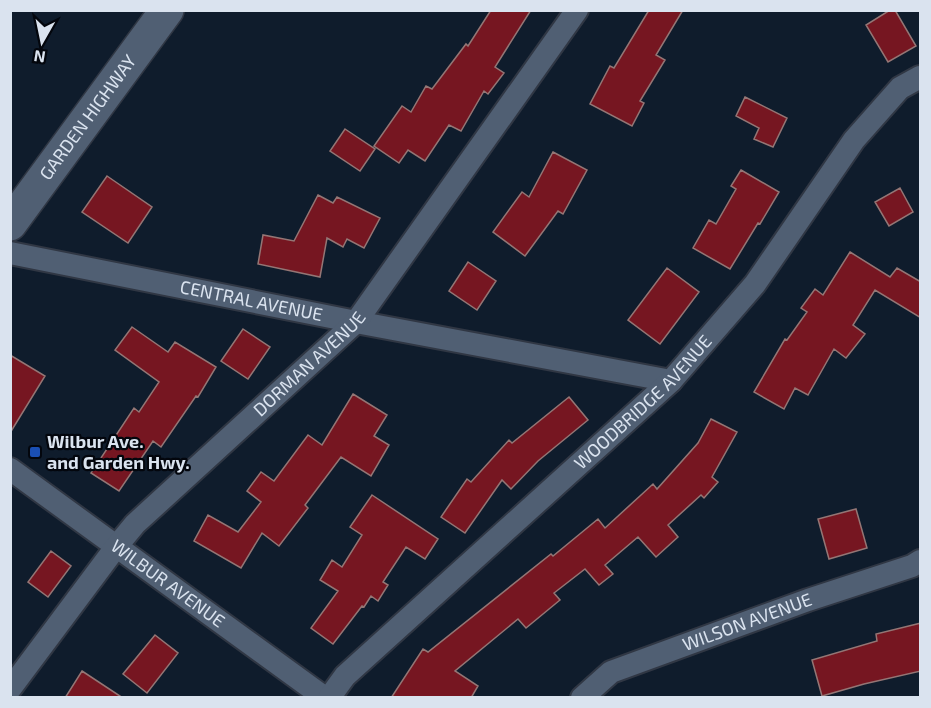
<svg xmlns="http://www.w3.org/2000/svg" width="931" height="708" font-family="'Exo 2',sans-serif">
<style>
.building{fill:#761621;stroke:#947675;stroke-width:1.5}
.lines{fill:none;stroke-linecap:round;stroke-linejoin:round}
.street-casing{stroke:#303744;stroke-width:26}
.secondary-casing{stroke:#303744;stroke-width:36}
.street{stroke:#505f73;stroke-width:22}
.secondary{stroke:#505f73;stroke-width:33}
.transit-dot{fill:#1a4fb4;stroke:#03060d;stroke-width:2}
.labels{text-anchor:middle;stroke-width:4.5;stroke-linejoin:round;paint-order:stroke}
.street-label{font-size:18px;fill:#dae3ef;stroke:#03060d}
.poi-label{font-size:18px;font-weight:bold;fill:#dae3ef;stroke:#03060d;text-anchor:start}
</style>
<rect width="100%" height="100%" fill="#0f1c2c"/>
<!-- building -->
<path class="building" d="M491,10H531L495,67L504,73L488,94L484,91L461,131L449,125L425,161L408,150L399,163L374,146L402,106L411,112L426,86L432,89L466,44L468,46Z
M649,10H683L656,55L665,60L640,101L644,103L632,126L590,104L610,66L614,68Z
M890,10H895L916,46L888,62L866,25Z
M745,97L787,118L773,147L754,139L759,128L736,116Z
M345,129L375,149L360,171L330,151Z
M553,152L587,170L563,214L558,211L525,256L493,232L522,192L529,197Z
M741,170L779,192L760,224L758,223L730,269L693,248L709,220L716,224L736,189L731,186Z
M107,176L152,207L128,243L82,212Z
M900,188L913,212L889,226L875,202Z
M318,195L333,203L337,197L380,218L364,248L347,239L343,247L327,238L320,277L258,264L263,235L294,241Z
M850,252L890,277L897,268L921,282V318L875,290L853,325L865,334L846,358L834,349L808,395L795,388L784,409L754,392L785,339L787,340L807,312L801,308L815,289L823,295Z
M468,262L496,281L477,310L449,291Z
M667,268L699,292L660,344L628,320Z
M132,327L168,352L175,342L216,367L198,397L196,396L161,447L153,441L119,491L91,473L134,408L139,412L159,382L115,350Z
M243,329L270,347L248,379L221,361Z
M10,355L45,376L10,433Z
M353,394L387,415L374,436L389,445L371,476L341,457L305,505L308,508L279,546L262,533L241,568L194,541L208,515L238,532L261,502L247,491L261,472L274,481L308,435L322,445Z
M569,397L588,420L538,461L511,489L502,480L465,533L441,517L467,479L471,482L509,440L512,443Z
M711,419L737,432L712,477L718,482L704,498L701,495L668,525L678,537L656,557L638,537L605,565L613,574L599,585L585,569L554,593L560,600L526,628L518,619L455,671L478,686L471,698H391L423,649L428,652L551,554L553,556L598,519L605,528L653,484L657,489L698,443Z
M372,495L438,539L425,559L406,547L383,582L388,585L378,601L371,596L364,607L362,606L333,644L311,628L338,591L320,580L332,560L342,567L362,535L350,527Z
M856,509L867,548L829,559L818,519Z
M51,551L71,566L48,597L28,582Z
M921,623V671L864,684L822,696L812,660L877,641L876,634Z
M155,635L178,653L147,693L123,674Z
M82,671L123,698H65Z"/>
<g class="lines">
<defs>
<g id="street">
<path id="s1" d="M10,253L356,322L671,381"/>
<path id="s2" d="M10,469L325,698"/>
<path id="s3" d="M10,689L116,547L135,524L356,322L577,10"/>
<path id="s4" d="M329,698L345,676L671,381L755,284L854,140L900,88L920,77"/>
<path id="s5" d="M582,698L611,672L808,600L912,566L920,561"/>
</g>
<g id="secondary">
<path id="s6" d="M10,224L167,10"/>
</g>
</defs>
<!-- street casing -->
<use href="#street" class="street-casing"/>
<!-- secondary casing -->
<use href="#secondary" class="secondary-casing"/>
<!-- street -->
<use href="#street" class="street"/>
<!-- secondary -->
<use href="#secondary" class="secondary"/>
</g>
<!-- markers -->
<rect class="transit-dot" x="29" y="446" width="12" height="12" rx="3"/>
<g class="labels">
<!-- street labels -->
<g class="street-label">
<text dy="6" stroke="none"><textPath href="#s6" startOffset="132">GARDEN HIGHWAY</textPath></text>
<text dy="6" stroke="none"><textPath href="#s1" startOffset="246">CENTRAL AVENUE</textPath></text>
<text dy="6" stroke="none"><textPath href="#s3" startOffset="444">DORMAN AVENUE</textPath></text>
<text dy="6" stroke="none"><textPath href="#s4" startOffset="432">WOODBRIDGE AVENUE</textPath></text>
<text dy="6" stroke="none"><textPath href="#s2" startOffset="195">WILBUR AVENUE</textPath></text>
<text dy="6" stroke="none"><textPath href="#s5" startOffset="184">WILSON AVENUE</textPath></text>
</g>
<!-- poi labels -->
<g class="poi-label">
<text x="47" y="448">Wilbur Ave.<tspan x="47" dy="21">and Garden Hwy.</tspan></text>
</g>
</g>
<!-- border -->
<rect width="931" height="708" fill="none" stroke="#dae3ef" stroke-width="24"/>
<!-- north arrow -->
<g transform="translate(42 42) rotate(189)" stroke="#03060d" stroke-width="4.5" paint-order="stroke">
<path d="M0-4.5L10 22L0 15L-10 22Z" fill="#dae3ef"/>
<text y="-9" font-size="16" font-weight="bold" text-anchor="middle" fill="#dae3ef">N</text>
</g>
</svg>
